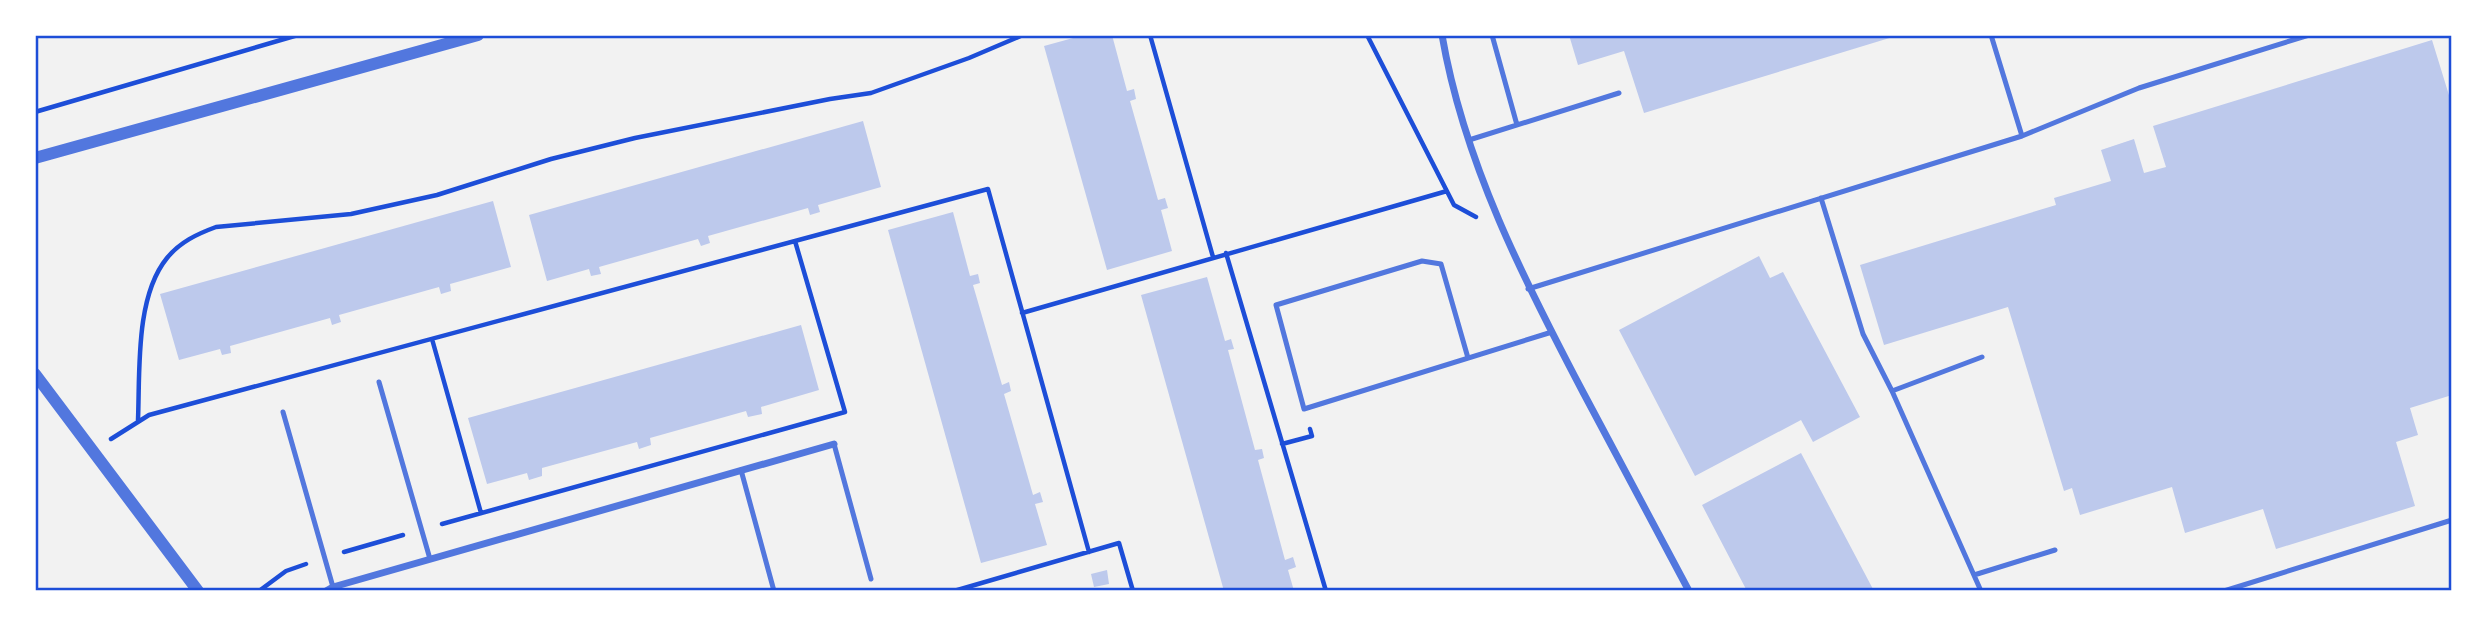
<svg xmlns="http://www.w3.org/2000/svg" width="2487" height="626" font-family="'Nunito Sans',sans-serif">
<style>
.building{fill:#bdc9ec}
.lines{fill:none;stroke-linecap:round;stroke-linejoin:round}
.path{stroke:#1d4ed8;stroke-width:4.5}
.service{stroke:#5277de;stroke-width:5}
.minor{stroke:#5277de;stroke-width:7}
.tertiary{stroke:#5277de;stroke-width:12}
.neatline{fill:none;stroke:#1d4ed8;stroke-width:2.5}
</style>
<rect width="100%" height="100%" fill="#f2f2f2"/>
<!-- building -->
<path class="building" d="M1084,35H1112L1127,91L1134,89L1136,99L1130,101L1158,200L1165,198L1168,208L1161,210L1172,251L1107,270L1044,46Z
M1569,35H1896V36L1644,113L1624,51L1578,65Z
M2432,40L2452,105V395L2410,408L2418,435L2396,442L2415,506L2276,549L2263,509L2185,533L2172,487L2080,515L2072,488L2064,491L2008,307L1884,345L1860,265L2056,205L2054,198L2111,181L2101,150L2134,139L2144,173L2166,167L2153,126Z
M863,121L881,187L818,205L820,212L810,215L808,208L708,236L710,243L701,246L698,239L599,267L601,274L591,276L589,269L547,281L529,215Z
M493,201L511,267L450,284L451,291L441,294L439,287L339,315L341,322L332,325L330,318L230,346L231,353L222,355L220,349L179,360L160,294Z
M953,212L970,276L978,274L980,283L973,285L1002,385L1009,382L1011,391L1004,394L1033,495L1040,492L1043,502L1035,504L1047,545L981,563L888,230Z
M1759,256L1770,278L1783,272L1860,417L1813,442L1801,420L1695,476L1619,330Z
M1207,277L1225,341L1231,339L1234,349L1228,350L1255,450L1262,449L1264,458L1258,460L1285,560L1293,557L1296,567L1288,570L1294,591H1224L1141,295Z
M801,325L819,390L761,407L762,414L748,417L746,411L650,438L651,445L639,449L637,442L542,468V476L529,480L527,473L487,484L468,418Z
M1801,453L1874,591H1747L1702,505Z
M1107,570L1109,584L1094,587L1091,574Z"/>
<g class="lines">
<!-- path -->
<path class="path" d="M1150,35L1213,257
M1367,35L1454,205L1476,217
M35,112L298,35
M1226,253L1326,591
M1022,313L1447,191
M432,339L481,513
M138,420C140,372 135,297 167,258C180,242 197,234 216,227L351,214L437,195L551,159L635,138L830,99L871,93L969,58L1023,35
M111,439L149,415L988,189L1089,552
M1282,444L1312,436L1310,429
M442,524L845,412L795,241
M344,552L403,535
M259,591L286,571L306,564
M954,591L1119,543L1133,591"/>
<!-- service -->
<path class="service" d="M1492,35L1517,125
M1991,35L2022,136
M1469,140L1619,93
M1821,198L1863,334L1892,391L1981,591
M1528,289L2022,136L2139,88L2309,35
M1468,358L1441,264L1422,261L1276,305L1304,409L1552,332
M379,382L430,559
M1892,391L1982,357
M283,412L333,587
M834,444L871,579
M741,470L774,591
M1974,575L2055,550
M2224,591L2452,520"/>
<!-- minor -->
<path class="minor" d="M1442,35C1464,163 1524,280 1584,394C1619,460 1654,525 1689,591
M326,591L333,587L834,444"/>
<!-- tertiary -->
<path class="tertiary" d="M35,158L478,35
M35,374L198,591"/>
</g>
<!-- border -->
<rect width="2487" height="626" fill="none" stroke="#ffffff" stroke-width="74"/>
<rect x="37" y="37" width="2413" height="552" class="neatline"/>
</svg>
